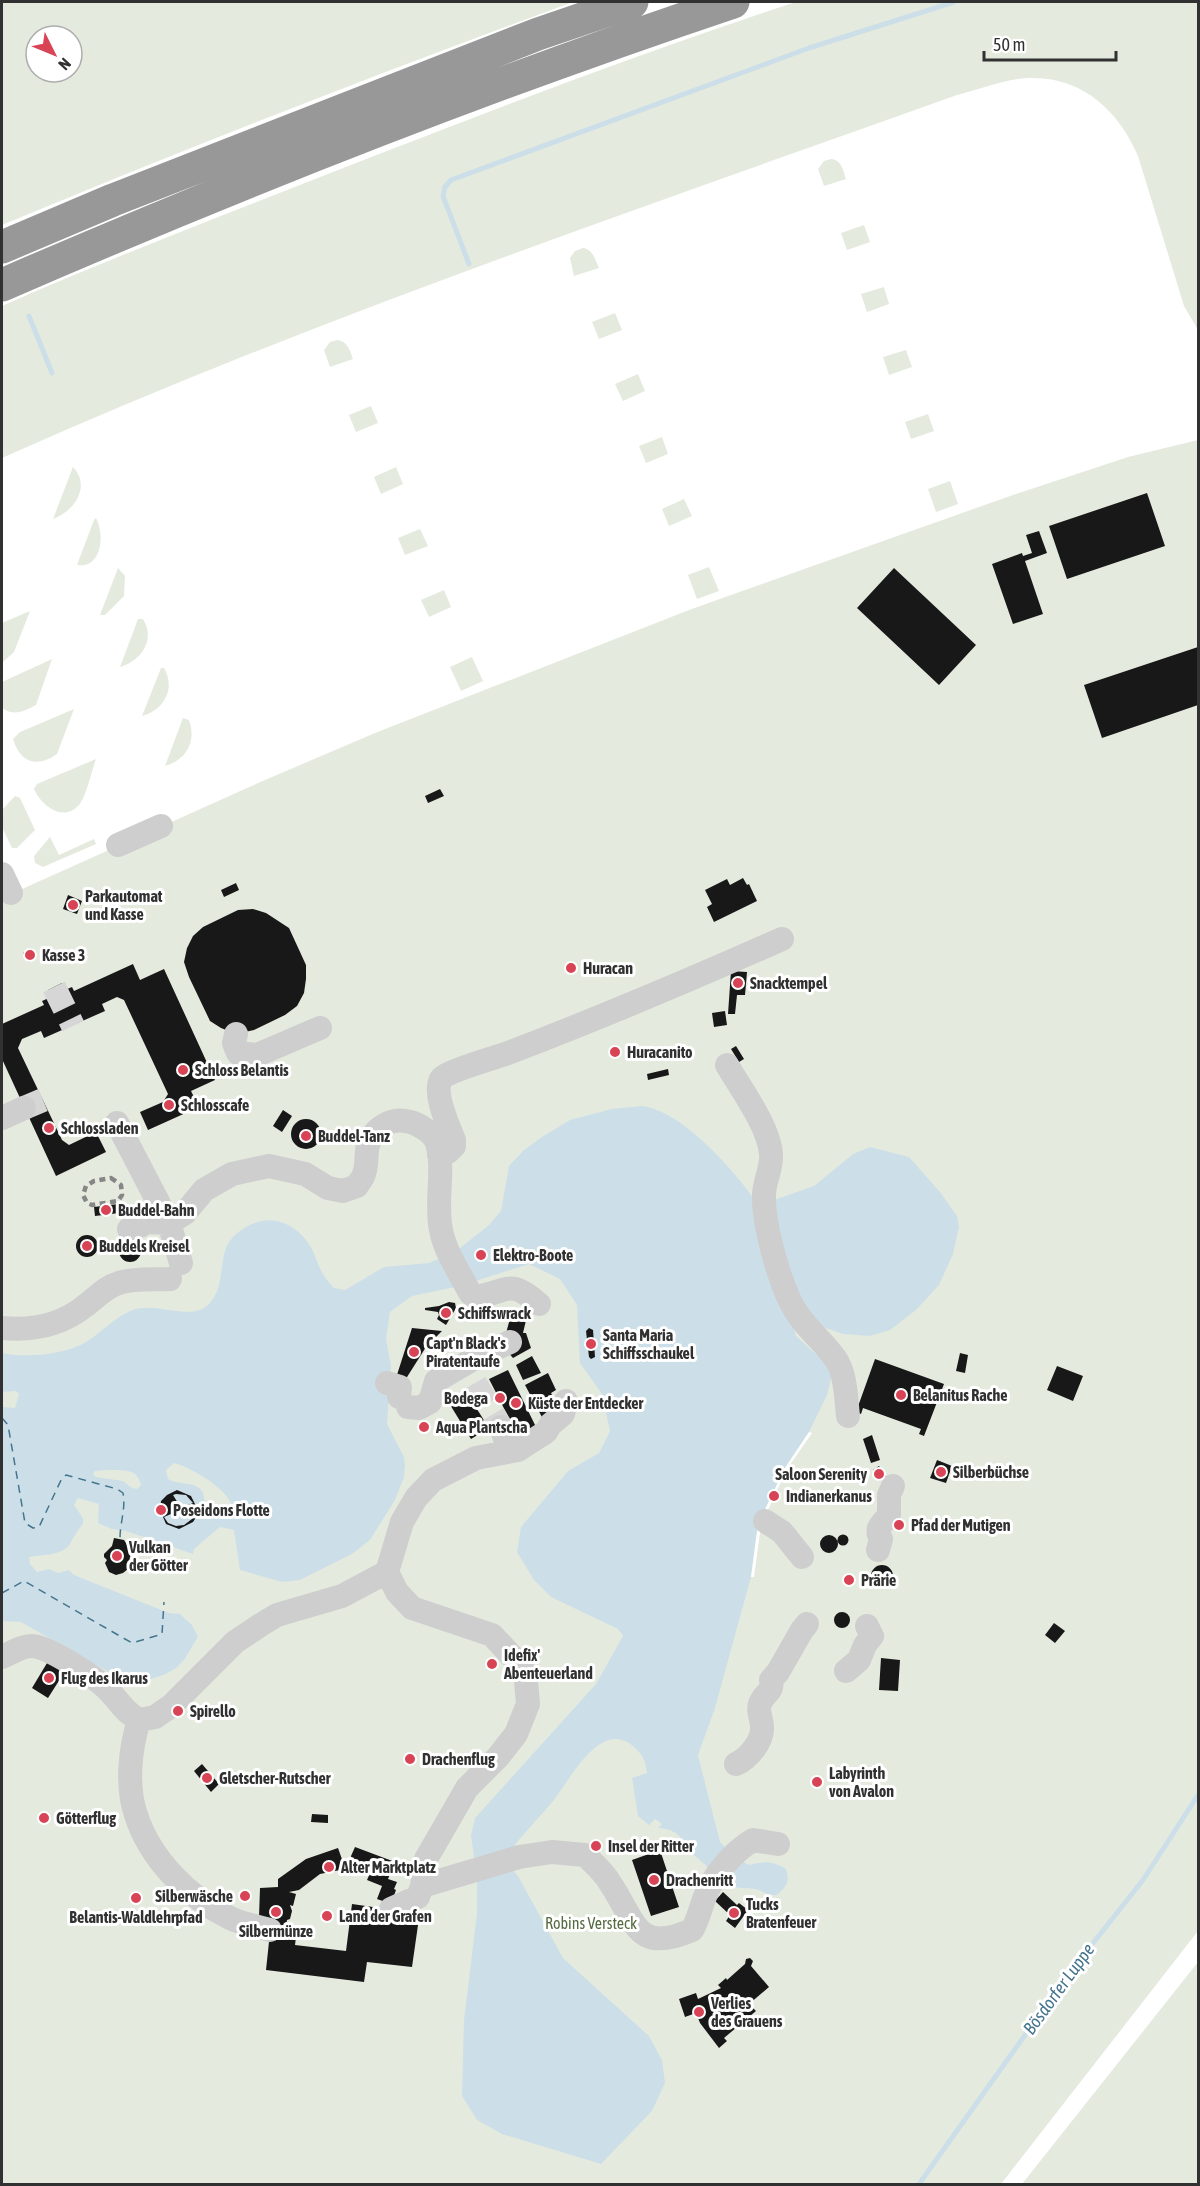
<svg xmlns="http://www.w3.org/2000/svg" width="1200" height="2186" font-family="'Asap Condensed',sans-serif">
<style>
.green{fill:#e5eade;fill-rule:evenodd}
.water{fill:#ccdfe8;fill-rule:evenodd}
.pier{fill:#fff}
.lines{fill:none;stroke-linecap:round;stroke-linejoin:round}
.stream{stroke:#ccdfe8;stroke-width:5}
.ferry{stroke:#45758e;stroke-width:1.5;stroke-dasharray:8 6;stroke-linecap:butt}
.building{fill:#181818;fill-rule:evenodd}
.minor-tunnel{stroke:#d6d6d6;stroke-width:24;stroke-dasharray:24 12;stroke-linecap:butt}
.minor{stroke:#cecece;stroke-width:24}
.highway{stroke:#989898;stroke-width:33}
.rail{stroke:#868686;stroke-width:4.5;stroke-dasharray:6 4.5;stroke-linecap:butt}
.poi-dot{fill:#d84456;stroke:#fff;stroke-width:2}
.labels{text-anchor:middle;stroke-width:6;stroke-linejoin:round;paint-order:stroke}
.poi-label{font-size:16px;font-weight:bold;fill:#313131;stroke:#fff;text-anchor:start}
.park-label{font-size:16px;fill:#566a42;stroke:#fff}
.water-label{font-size:18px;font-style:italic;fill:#45758e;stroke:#fff}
</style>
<rect width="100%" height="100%" fill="#fff"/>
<!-- green -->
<path class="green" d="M2,2H573C381,72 190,147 2,225ZM36,36H72V72H36Z
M796,2H1198V330L1184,306L1138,156C1119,111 1082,76 1029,78C1005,79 981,89 957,95C636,210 313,319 2,458V306C110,258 222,216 333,172C486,112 640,53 796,2Z
M831,159C842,160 843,170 846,179L824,186L818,169L824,161Z
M864,225L870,242L847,250L841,233Z
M583,248C593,249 595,260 599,268L574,276L570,258L575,251Z
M884,287L889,304L867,312L861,294Z
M615,313L622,330L599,339L592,322Z
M337,340C348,341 350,351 353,359L330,367L324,350L330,342Z
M906,350L912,367L889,375L883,357Z
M638,374L645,391L623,401L615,384Z
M371,406L378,423L356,432L349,415Z
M928,414L934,431L911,439L905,422Z
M662,437L668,454L646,463L639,446Z
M1198,440V1931L1001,2184H2V898L258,783L375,733L689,610L1010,496L1128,457Z
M73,467C92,487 73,512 53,519Z
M396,467L403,484L381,494L374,477Z
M950,481L958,504L936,512L928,489Z
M684,499L692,516L669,526L662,509Z
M96,518C105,534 102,569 77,565L94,520Z
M420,529L428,546L405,555L398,538Z
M709,567L719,591L697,599L688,575Z
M118,568L125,576L124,596L105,615H100Z
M444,590L451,607L429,617L421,600Z
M30,611L14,652L2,663V623Z
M138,619H143C156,640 141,661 120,667Z
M472,657L483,681L461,691L450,667Z
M52,659L36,705C23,712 14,716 2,708V682Z
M161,668H164C176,689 164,710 142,716Z
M74,709L57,754C37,768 20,763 13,739L20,732Z
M183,718L189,720C197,742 186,760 165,766Z
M96,759C92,770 86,797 79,805C63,823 41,805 34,789L37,784Z
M15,796L20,798L35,830L17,848H12L2,827V810Z
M50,837L59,855L94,839L96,844L43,867L35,863L34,856Z
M1198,1962V2184H1022Z"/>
<!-- water -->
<path class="water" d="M642,1106C682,1111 732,1168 755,1200H774L814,1186L853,1154L870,1147L909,1157L940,1192L957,1216L959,1227L953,1254L939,1285L916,1310L890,1330L870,1336L843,1334L817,1325L794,1327L796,1336L828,1365L832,1375L827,1395L809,1432L785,1468L758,1524L751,1577L715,1708L698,1755L720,1842L739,1860L749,1865C765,1861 772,1861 786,1869C790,1882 787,1886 777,1895C766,1896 764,1891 755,1889C749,1888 742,1889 736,1887C726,1884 703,1863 694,1855C681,1843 682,1829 658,1828L662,1824L655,1819L649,1825L638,1816L632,1778L647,1773C645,1760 643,1755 633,1746C598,1717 567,1787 549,1806C536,1821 522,1835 510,1851V1867L518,1876L563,1958L649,2036L662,2060L665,2083L652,2111L601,2164L502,2134L477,2120L462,2096L464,2020L477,1913V1878L471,1835L475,1818L596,1684L623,1636L618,1629L551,1597L534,1580L517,1552L521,1527L568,1471L599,1453L610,1431L602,1394L580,1363L577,1305L560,1279L529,1264L460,1286L412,1296L390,1312L386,1339L391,1366L387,1424L404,1457L405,1465L404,1477L395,1500L370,1540L352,1554L300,1580L282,1582L240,1570L234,1530L220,1527L194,1549L193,1554L126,1531L112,1529L98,1523L99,1504L78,1498L74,1505L83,1518V1524C78,1530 74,1536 70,1544C64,1555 41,1555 29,1557L30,1564L37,1572L49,1569L58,1573L69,1570L74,1575L169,1613L180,1614L192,1625L198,1637L184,1660L176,1668L166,1674L151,1679L117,1677L21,1622L2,1621V1407L15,1408L19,1394L16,1391L2,1392V1353C25,1358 64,1355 86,1342C101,1333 114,1318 130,1311C155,1300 190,1323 209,1304C224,1288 219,1267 226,1248C231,1236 241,1229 252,1224C276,1213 300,1227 312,1249C316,1257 318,1266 323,1274C326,1279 330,1284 334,1288L345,1290L384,1267L429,1263L455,1252L489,1225L501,1211L509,1166L524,1150L542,1137L570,1120L612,1109ZM174,1463C190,1467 231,1490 232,1508C225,1517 210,1517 206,1505C203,1498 205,1492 199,1488C189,1481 178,1485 168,1479L166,1470ZM108,1470C123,1471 137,1467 141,1485L137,1489L132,1488L123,1481L96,1477L93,1474L95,1471Z"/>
<!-- pier -->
<path class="pier" d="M809,1432L812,1433L787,1469L761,1525L754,1577H751L758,1524L785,1468Z"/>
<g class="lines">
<!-- stream -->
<path class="stream" d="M469,264L443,196L445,187L451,180L809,48L954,2
M29,316L52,373
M919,2184L1067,1976L1143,1880L1198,1795"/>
<!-- ferry -->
<path class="ferry" d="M2,1418L8,1425L25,1523L33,1528L39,1527L62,1478L66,1475L117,1489L123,1493C126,1508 120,1523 120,1538
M2,1593L24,1581L132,1643L162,1634L164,1602"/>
</g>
<!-- building -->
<path class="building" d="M1147,493L1165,546L1067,579L1049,526Z
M1039,531L1047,553L1025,561L1043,614L1013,624L992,564L1022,553L1023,556L1032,553L1026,535Z
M894,568L976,645L939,685L857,608Z
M1198,647V705L1102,738L1084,685Z
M440,789L444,796L428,803L425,796Z
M743,878L747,885L749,884L757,901L714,922L707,907L712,904L705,890L727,879L730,885Z
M236,883L239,890L224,897L221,890Z
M68,895L82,901L77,914L63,909Z
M253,909L266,913L289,928L306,965V979L304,993L297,1006L285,1015L254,1030L236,1034L221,1028L210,1021L189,977L184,962L187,948L193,936L203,927L238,910Z
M31,948L36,958L29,962L23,953Z
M133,964L140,980L164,969L215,1080L191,1091L199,1107L148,1130L140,1112L163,1102L168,1094L124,1000L117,997L102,1004L105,1011L44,1038L41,1031L22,1039L18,1048L62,1140L69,1145L96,1132L106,1152L56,1176L2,1059V1024L44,1005L42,1001L51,997L48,990L62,983L65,990L72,987L74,991Z
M731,971L747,972L745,995H737L735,1014H728Z
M725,1011L727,1025L714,1027L712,1013Z
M736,1046L744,1059L739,1062L731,1049Z
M668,1069L669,1075L648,1080L647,1074Z
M283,1110L292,1116L282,1132L273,1126Z
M291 1134a15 15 0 1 1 30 0a15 15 0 1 1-30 0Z
M118,1204L119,1213L95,1216L94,1207Z
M76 1246a11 11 0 1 1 22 0a11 11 0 1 1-22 0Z
M119 1251a11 11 0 1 1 22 0a11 11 0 1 1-22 0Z
M449,1302L455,1303L456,1308L446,1325L437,1319L439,1315L438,1312L425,1310V1308L439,1306Z
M512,1311L527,1316L523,1333H526L531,1348L513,1358L506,1350L505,1337Z
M412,1328L442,1331L426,1347L402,1385L395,1381Z
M589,1328L593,1330L595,1357L591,1359L589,1357L586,1331Z
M960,1353L968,1355L965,1373L956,1371Z
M532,1356L541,1373L523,1380L516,1365Z
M875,1359L944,1384L924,1436L919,1434L921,1429L863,1408L861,1414L856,1412Z
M1057,1366L1083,1376L1073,1401L1047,1390Z
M508,1370L536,1427L518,1436L489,1379Z
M548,1373L556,1390L551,1393L560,1411L544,1421L525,1385Z
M466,1392L489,1428L471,1439L449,1403Z
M872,1435L880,1460L871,1463L863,1439Z
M937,1460L952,1466L946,1483L930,1478Z
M879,1466L886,1477L879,1481L873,1470Z
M177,1490L191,1496L197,1508V1516L193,1522L179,1529L166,1524L160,1510L161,1501L167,1495ZM176,1494L186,1495L193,1503L181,1508L173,1495ZM178,1511L192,1519L184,1525L176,1526L168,1523L164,1517Z
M837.5 1540a5.5 5.5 0 1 1 11 0a5.5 5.5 0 1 1-11 0Z
M820 1544a9 9 0 1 1 18 0a9 9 0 1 1-18 0Z
M114,1538L124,1540L131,1551L128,1569L123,1573L116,1575L109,1572L105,1563L107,1560L104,1557V1554L112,1546Z
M871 1576a11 11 0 1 1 22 0a11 11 0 1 1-22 0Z
M834 1620a8 8 0 1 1 16 0a8 8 0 1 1-16 0Z
M1054,1623L1065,1631L1055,1643L1045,1635Z
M50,1658L67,1668L48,1698L32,1688Z
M881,1658L900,1660L898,1691L879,1690Z
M202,1764L219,1784L211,1792L194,1771Z
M312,1814L328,1815V1823L311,1822Z
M355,1847L395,1862L388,1879L397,1882L394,1889L396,1890L391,1904L377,1899L382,1886L367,1880L370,1873L350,1868L320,1874L299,1890L289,1892L296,1894L293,1906L290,1905L292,1911L290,1919L287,1920L285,1935L296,1937L295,1945L346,1951L352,1904L373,1907L372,1912L390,1915V1922L418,1925L412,1967L367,1962L364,1982L266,1970L271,1923L259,1917L260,1888L278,1887V1879L306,1859L338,1848L344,1865L352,1863L351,1856Z
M660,1850L679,1907L651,1916L632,1860Z
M723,1892L737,1905L739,1903L748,1910L735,1928L726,1921L730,1915L715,1901Z
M750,1958L753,1961L751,1966L769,1987L749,2004L756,2011L724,2038L727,2041L719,2048L700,2023L696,2013L685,2017L679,1999L696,1993L698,1999L721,1988L718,1985L726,1978L727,1980L745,1964L746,1959Z"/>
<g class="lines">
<!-- minor-tunnel -->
<path class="minor-tunnel" d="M54,987L73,1026
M24,1108L43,1100
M475,1383L501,1427"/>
<!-- minor -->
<path class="minor" d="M118,845L161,826
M2,874L11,893
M236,1034L234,1043L238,1053L257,1055L320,1028
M727,1065C741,1089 770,1128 771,1155C772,1168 764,1182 764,1195C763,1224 778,1275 790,1301C802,1326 820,1337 835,1358C846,1373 846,1398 848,1416
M2,1118L24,1108
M117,1123L169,1223L181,1263
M439,1155L448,1152L454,1146V1140C448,1125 433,1094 441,1079C444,1072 497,1057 508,1053C600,1018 692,979 782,939
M129,1229L140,1226L146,1222L169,1223L185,1213L204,1190L232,1174L269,1166L305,1174L328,1188L343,1191L357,1186C359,1182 363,1178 364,1174C369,1161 363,1148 373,1135C381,1125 393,1119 405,1121C416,1122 433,1132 437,1143C445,1170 435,1202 441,1230C445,1252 460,1273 470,1293L476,1297C510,1291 509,1278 539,1304
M2,1328C32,1331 60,1326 85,1306C96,1298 105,1287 119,1283C134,1278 155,1280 170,1279
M387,1383L400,1387L399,1397
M408,1407L419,1408L430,1402L436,1381L475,1358L510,1342
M501,1427L509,1451
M765,1521L782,1532L802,1557
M878,1550L881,1539C874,1527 883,1524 889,1515V1495L893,1486
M387,1572L402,1522L416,1498L433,1480L476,1458L518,1450L546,1432L551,1424L563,1414L566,1401
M2,1657C12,1653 21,1646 32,1646C49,1647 97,1678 109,1691C119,1701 125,1713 139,1720C130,1749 126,1786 136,1815C150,1859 189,1898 230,1918C242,1924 257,1926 270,1930
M846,1671L859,1660L865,1645L872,1636L867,1626
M139,1720L155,1717L171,1706L235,1642L262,1624L277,1615L342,1596L387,1572L397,1592L412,1608L492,1635L522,1667L526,1681L528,1704L516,1734L498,1757L467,1788L426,1859L422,1886L519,1857L552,1852L585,1855C594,1864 604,1872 610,1883C636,1921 635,1955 692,1930C698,1920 700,1910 704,1899C712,1876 733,1852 753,1840L778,1844
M736,1764C749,1758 763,1741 762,1727C762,1718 757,1712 760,1704C763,1693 774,1693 771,1680L778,1672L802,1630L807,1624
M391,1909L418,1897L422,1886"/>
<!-- highway -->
<path class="highway" d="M2,247L113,200L538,34L632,2
M2,285C242,181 485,85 733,2"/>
<!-- rail -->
<path class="rail" d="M111,1178L121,1185L122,1195L118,1201L92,1205L87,1203L83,1195L86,1186L94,1181Z"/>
</g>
<!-- markers -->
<g class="poi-dot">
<circle cx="73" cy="905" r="6"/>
<circle cx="30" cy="955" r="6"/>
<circle cx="571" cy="968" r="6"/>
<circle cx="738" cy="983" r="6"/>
<circle cx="615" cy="1052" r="6"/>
<circle cx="183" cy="1070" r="6"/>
<circle cx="169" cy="1105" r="6"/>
<circle cx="49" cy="1128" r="6"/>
<circle cx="306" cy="1136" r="6"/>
<circle cx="106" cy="1210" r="6"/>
<circle cx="87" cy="1246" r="6"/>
<circle cx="481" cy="1255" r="6"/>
<circle cx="446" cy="1313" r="6"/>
<circle cx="591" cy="1344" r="6"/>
<circle cx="414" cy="1352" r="6"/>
<circle cx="901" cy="1395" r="6"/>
<circle cx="500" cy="1398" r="6"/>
<circle cx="516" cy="1403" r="6"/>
<circle cx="424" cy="1427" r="6"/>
<circle cx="941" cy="1472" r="6"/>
<circle cx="879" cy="1474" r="6"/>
<circle cx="774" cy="1496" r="6"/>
<circle cx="161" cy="1510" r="6"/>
<circle cx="899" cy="1525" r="6"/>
<circle cx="117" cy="1556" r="6"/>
<circle cx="849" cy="1580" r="6"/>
<circle cx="492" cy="1664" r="6"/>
<circle cx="49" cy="1678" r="6"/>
<circle cx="178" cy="1711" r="6"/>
<circle cx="410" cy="1759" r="6"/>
<circle cx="207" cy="1778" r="6"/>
<circle cx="817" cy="1782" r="6"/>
<circle cx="44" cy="1818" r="6"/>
<circle cx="596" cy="1846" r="6"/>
<circle cx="329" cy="1867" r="6"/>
<circle cx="654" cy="1880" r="6"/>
<circle cx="245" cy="1896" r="6"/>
<circle cx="136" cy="1898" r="6"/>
<circle cx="276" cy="1912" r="6"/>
<circle cx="734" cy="1913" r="6"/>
<circle cx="327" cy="1916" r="6"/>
<circle cx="699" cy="2012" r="6"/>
</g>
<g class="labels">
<!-- poi labels -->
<g class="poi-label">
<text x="85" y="902">Parkautomat<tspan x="85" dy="18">und Kasse</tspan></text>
<text x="42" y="961">Kasse 3</text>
<text x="583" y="974">Huracan</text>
<text x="750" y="989">Snacktempel</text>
<text x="627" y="1058">Huracanito</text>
<text x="195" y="1076">Schloss Belantis</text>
<text x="181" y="1111">Schlosscafe</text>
<text x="61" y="1134">Schlossladen</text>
<text x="318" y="1142">Buddel-Tanz</text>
<text x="118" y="1216">Buddel-Bahn</text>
<text x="99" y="1252">Buddels Kreisel</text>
<text x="493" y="1261">Elektro-Boote</text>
<text x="458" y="1319">Schiffswrack</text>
<text x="603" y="1341">Santa Maria<tspan x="603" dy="18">Schiffsschaukel</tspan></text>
<text x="426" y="1349">Capt'n Black's<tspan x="426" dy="18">Piratentaufe</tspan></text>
<text x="913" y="1401">Belanitus Rache</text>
<text x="488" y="1404" text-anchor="end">Bodega</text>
<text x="528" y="1409">Küste der Entdecker</text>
<text x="436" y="1433">Aqua Plantscha</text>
<text x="953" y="1478">Silberbüchse</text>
<text x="867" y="1480" text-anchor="end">Saloon Serenity</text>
<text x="786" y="1502">Indianerkanus</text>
<text x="173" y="1516">Poseidons Flotte</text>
<text x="911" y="1531">Pfad der Mutigen</text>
<text x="129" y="1553">Vulkan<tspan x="129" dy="18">der Götter</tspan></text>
<text x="861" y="1586">Prärie</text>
<text x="504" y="1661">Idefix'<tspan x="504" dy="18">Abenteuerland</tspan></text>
<text x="61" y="1684">Flug des Ikarus</text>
<text x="190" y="1717">Spirello</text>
<text x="422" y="1765">Drachenflug</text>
<text x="829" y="1779">Labyrinth<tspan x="829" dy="18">von Avalon</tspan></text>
<text x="219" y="1784">Gletscher-Rutscher</text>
<text x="56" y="1824">Götterflug</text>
<text x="608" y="1852">Insel der Ritter</text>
<text x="341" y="1873">Alter Marktplatz</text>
<text x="666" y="1886">Drachenritt</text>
<text x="233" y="1902" text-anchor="end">Silberwäsche</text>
<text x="746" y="1910">Tucks<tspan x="746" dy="18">Bratenfeuer</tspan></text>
<text x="339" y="1922">Land der Grafen</text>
<text x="136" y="1923" text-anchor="middle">Belantis-Waldlehrpfad</text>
<text x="276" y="1937" text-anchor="middle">Silbermünze</text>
<text x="711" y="2009">Verlies<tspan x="711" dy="18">des Grauens</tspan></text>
</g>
<!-- park labels -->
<g class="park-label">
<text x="591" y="1929">Robins Versteck</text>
</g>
<!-- water labels -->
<g class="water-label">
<text transform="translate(1059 1989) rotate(-54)" y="6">Bösdorfer Luppe</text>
</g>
</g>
<!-- border -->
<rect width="1200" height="2186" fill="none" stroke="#313131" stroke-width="6"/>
<!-- north arrow -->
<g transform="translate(54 54) rotate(133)"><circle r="28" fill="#ffffff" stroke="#adadad" stroke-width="1.5"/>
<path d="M0-4.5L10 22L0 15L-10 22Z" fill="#d84456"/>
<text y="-9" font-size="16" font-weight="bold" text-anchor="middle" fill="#313131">N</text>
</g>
<!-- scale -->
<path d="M984 51v9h132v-9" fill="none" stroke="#313131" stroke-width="3"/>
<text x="993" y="51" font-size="18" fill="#313131" stroke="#ffffff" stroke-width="4.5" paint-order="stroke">50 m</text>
</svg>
